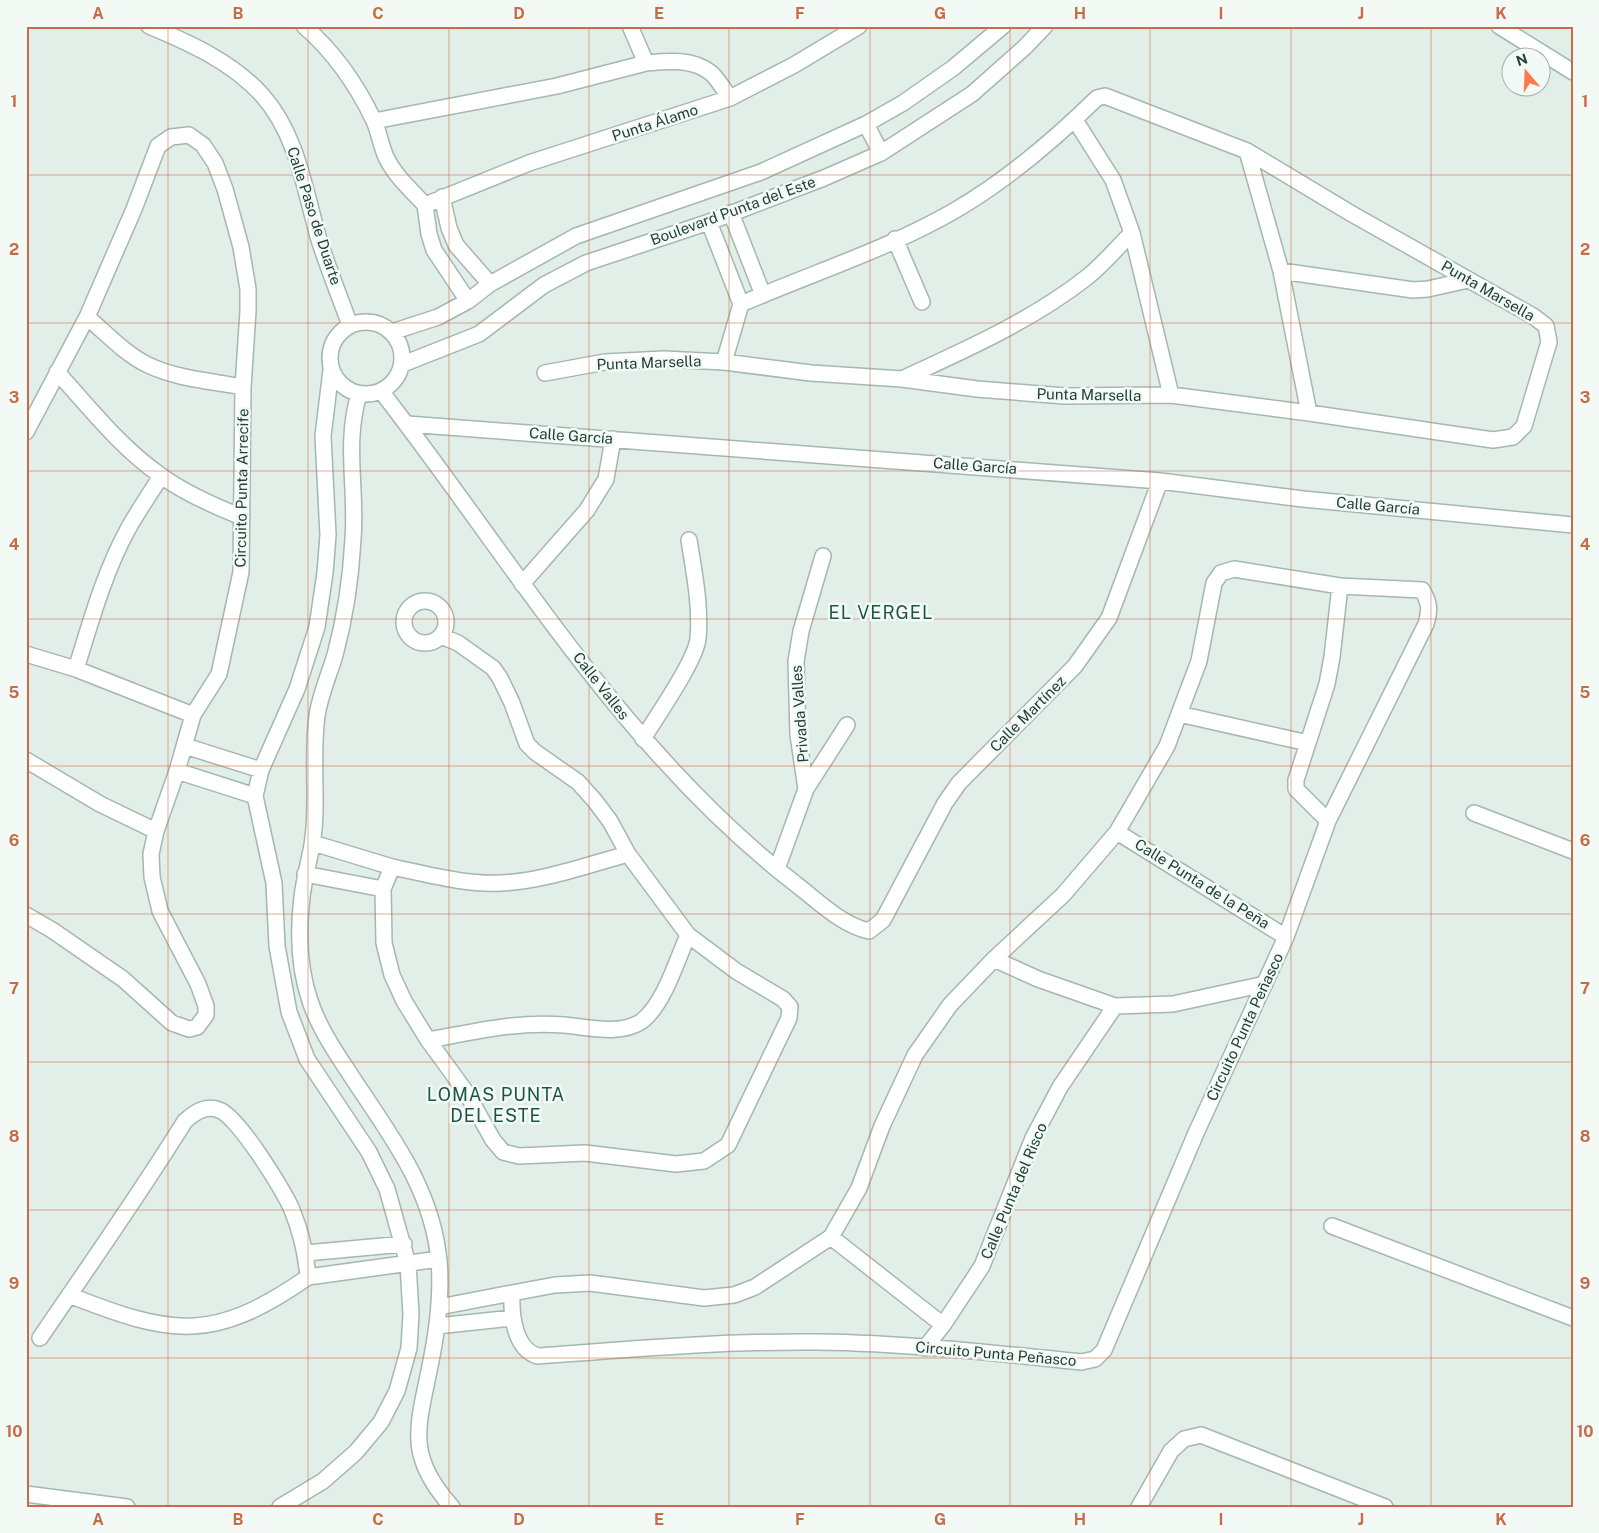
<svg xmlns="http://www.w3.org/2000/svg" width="1599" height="1533" font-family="'Public Sans',sans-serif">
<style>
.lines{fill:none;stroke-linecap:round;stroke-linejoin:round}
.minor-casing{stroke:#a4b7b0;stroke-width:18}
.tertiary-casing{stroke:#a4b7b0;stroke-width:18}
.minor{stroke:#fff;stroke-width:15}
.tertiary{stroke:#fff;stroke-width:15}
.grid{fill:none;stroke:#c66c49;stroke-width:1;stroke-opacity:0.55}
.labels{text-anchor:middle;stroke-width:5;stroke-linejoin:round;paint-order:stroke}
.street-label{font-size:15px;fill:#204138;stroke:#f3faf6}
.quarter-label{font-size:18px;letter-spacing:1px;fill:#1a5547;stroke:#f3faf6}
.neatline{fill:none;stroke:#c66c49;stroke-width:2}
.grid-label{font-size:16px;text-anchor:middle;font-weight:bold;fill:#c66c49}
</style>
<rect width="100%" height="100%" fill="#e2eee8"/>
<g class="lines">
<defs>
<path id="minor" d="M149,26C190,43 232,62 262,95C298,135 305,193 320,243C329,270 340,298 350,325
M304,26C334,52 357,85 374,121C379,132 381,146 386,157C395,176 411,190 425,205
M630,26L646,63C667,61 693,58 711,73C718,79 724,90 730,98
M1499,26L1573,72
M374,121L557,86L646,63
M866,124L881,153
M1247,151L1281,271L1309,413
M442,197L449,228L456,245L490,284
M425,205L529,163L730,98L794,65L859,26
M425,205L429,234L434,250L468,301
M731,213L763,295
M709,222L741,304L724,362L811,373L902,379L977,389L1065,396L1171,395L1309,413L1493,440L1513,437L1524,426L1549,342L1546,326L1533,316L1352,214L1247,151L1105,96L1097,98C1054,140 1006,181 954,211C886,250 812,273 741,304
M1132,233L1171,395
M895,239L922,302
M1281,271L1413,290L1428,289L1468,280
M87,317C106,333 125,354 148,365C177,379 212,381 243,387
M330 358a36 36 0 1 1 72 0a36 36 0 1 1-72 0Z
M392,332L438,317L468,301L490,284L576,236L761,172L866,124L903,103L953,68L1003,26
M403,364L479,334L544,285L586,263L709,222L824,178L881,153L972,94L1025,47L1045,26
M57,372C90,408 120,447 160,475C184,493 214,506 242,517
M545,373L605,362L664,359L724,362
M902,379C965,350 1031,321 1086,278C1103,265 1117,247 1132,233L1113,180L1075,120
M381,391C513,561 624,752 797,885C819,902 842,925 869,931L883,920L945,803L959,783L1075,666L1109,618L1160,481
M359,394C344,444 357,488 353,539C351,577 345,618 335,655C329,675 320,695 317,716C311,759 319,804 312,845C309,862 304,879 302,897C298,930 299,969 310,1001C318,1025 332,1047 346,1068C386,1130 432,1185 439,1261C442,1296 437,1332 430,1366C418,1427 405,1455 452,1507
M407,424L1160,481L1303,499L1573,525
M26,432L87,317L134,209L158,146L171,137L189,135L203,145L215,163L225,189L241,247L248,289V311L243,387L241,572L219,674L193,715L177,771L156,831L151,854L152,877L160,911L198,984L206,1006V1015L197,1027L189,1029L172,1023L123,979L52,930L26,915
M1234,569L1340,586L1422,590C1430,603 1430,610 1426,624L1328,821L1286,937L1196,1133L1104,1350L1095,1359L1081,1362C994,1353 905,1343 817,1342C724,1341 631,1349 538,1356C514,1349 511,1314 512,1293L555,1285L590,1283L704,1298L734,1295L755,1287L831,1237L859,1188L882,1126L915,1055L950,1005L994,959L1063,895L1117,832L1167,746L1199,661L1214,583L1221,573Z
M522,584L587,510L606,479L613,439
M404 622a21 21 0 1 1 42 0a21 21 0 1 1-42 0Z
M441,636L458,643L493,668L500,678L512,703L527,744L535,752L578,782L595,801L610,821L628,854L688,935L736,971L783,999L790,1007L789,1018L728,1145L704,1161L676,1164L585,1153L519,1156L503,1152L493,1140L466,1092L428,1040L404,1001L392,975L384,943L383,889L392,867C427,874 465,885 501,883C544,881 587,865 628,854
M26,654L76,669L193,715
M76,669C91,621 104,573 128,529C138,511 150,494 161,476
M1179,714L1308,743
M643,739C656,717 695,662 698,639C701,606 694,572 689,540
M185,746L261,770
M26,760L100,804L156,831
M177,771L255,796
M806,789L847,725
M1474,813L1573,851
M1328,821L1296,789V780L1327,684L1332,657L1340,586
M1117,832L1286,937
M313,843L392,867
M777,869L806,789L798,735L796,661L801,631L823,556
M305,874L383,889
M994,959L1038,979L1115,1006L1173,1004L1265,984
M428,1040C474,1032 517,1021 564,1025C587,1027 621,1036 642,1021C664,1004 677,960 688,935
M1332,1226L1573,1318
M831,1237L943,1325
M306,1253L404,1244
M308,1277L439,1259
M439,1307L512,1293
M437,1326L513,1318
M40,1338C89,1266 139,1195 185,1121C195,1112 206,1105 219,1110C237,1115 285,1192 292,1210C301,1232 306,1254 308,1277C213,1343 173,1336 69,1295
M925,1348L943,1325L982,1266L1033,1138L1060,1087L1115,1006
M280,1507L323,1481L356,1452L381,1422L397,1391L409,1348L411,1314L408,1264L387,1189L369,1152L307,1059L289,1012L277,946L274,883L255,796L261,770L297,689L317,627L325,573L328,535L323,436L331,370
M1139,1507L1171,1451L1184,1439L1201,1435L1385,1507"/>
<path id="tertiary" d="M26,1494L127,1507"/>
</defs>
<!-- minor casing -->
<use href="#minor" class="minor-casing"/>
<!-- tertiary casing -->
<use href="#tertiary" class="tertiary-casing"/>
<!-- minor -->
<use href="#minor" class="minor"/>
<!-- tertiary -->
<use href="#tertiary" class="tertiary"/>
</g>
<!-- grid -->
<path class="grid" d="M168,26V1507M308,26V1507M449,26V1507M589,26V1507M729,26V1507M870,26V1507M1010,26V1507M1150,26V1507M1291,26V1507M1431,26V1507M26,175H1573M26,323H1573M26,471H1573M26,619H1573M26,766H1573M26,914H1573M26,1062H1573M26,1210H1573M26,1358H1573"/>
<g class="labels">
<!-- street labels -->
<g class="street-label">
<text transform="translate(655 123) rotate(-18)" y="5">Punta Álamo</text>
<text transform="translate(733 211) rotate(-20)" y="5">Boulevard Punta del Este</text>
<text transform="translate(314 216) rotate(72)" y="5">Calle Paso de Duarte</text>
<text transform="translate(1488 291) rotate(30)" y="5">Punta Marsella</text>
<text transform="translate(649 363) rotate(-2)" y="5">Punta Marsella</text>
<text transform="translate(1089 395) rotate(1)" y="5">Punta Marsella</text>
<text transform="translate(571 436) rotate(4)" y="5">Calle García</text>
<text transform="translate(975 466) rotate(4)" y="5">Calle García</text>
<text transform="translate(242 488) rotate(-89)" y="5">Circuito Punta Arrecife</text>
<text transform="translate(1378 506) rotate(5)" y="5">Calle García</text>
<text transform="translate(601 686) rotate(52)" y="5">Calle Valles</text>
<text transform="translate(800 714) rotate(-94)" y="5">Privada Valles</text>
<text transform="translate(1028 714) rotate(-45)" y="5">Calle Martínez</text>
<text transform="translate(1202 884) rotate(32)" y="5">Calle Punta de la Peña</text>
<text transform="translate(1245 1027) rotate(-65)" y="5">Circuito Punta Peñasco</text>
<text transform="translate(1014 1191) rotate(-67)" y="5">Calle Punta del Risco</text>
<text transform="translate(996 1354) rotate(5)" y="5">Circuito Punta Peñasco</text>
</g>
<!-- quarter labels -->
<g class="quarter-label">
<text x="881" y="619">EL VERGEL</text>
<text x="496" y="1101">LOMAS PUNTA<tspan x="496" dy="21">DEL ESTE</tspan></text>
</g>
</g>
<!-- border -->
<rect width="1599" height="1533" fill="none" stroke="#f3faf6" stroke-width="55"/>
<!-- north arrow -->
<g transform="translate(1526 72) rotate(341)"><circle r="24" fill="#f3faf6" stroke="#9fb0aa"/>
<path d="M0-4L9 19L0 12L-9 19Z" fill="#fe7b4f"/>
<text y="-8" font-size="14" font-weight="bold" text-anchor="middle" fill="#204138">N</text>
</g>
<rect x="28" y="28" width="1544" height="1478" class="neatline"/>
<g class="grid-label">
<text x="98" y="19">A</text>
<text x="238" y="19">B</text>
<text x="378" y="19">C</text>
<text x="519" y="19">D</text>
<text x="659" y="19">E</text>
<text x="800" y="19">F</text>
<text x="940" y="19">G</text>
<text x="1080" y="19">H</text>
<text x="1221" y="19">I</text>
<text x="1361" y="19">J</text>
<text x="1501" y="19">K</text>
<text x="14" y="107">1</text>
<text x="1585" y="107">1</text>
<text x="14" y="255">2</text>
<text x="1585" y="255">2</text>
<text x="14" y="403">3</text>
<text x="1585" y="403">3</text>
<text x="14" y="550">4</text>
<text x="1585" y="550">4</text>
<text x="14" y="698">5</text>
<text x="1585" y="698">5</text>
<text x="14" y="846">6</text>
<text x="1585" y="846">6</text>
<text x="14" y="994">7</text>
<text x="1585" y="994">7</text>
<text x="14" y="1142">8</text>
<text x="1585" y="1142">8</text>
<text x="14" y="1289">9</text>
<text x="1585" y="1289">9</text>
<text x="14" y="1437">10</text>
<text x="1585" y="1437">10</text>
<text x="98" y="1525">A</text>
<text x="238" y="1525">B</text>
<text x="378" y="1525">C</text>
<text x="519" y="1525">D</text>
<text x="659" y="1525">E</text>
<text x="800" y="1525">F</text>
<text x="940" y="1525">G</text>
<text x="1080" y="1525">H</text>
<text x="1221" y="1525">I</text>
<text x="1361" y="1525">J</text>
<text x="1501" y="1525">K</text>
</g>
</svg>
